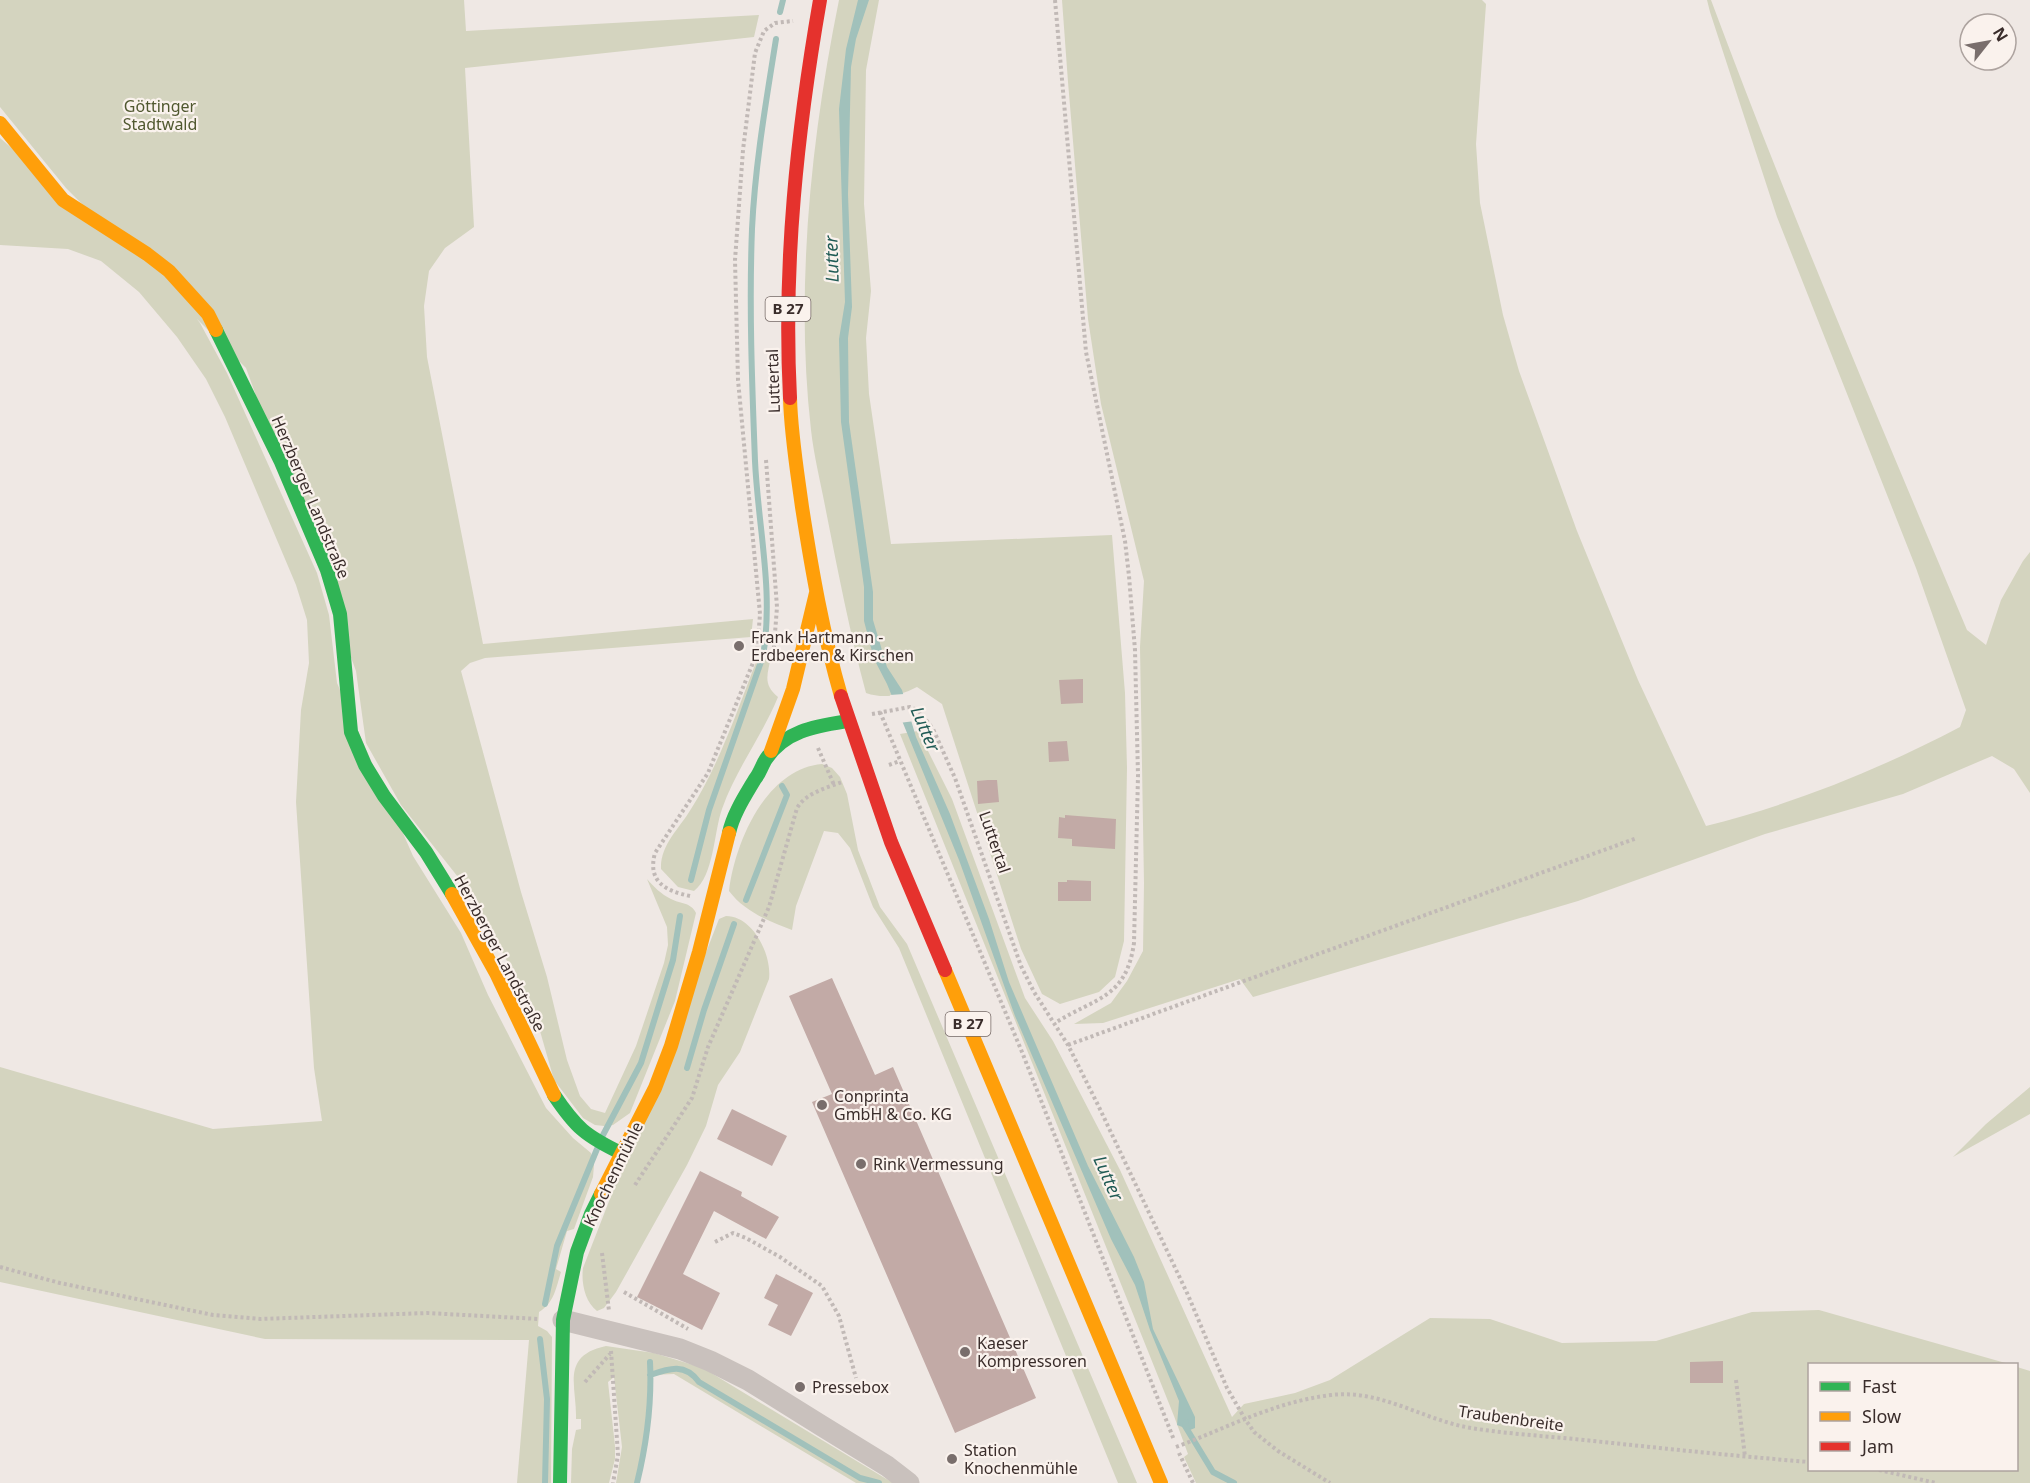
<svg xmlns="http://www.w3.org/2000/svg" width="2030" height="1483" font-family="'Noto Sans',sans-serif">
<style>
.green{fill:#d4d4bf}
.water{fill:#a1c1bb}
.pier{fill:#efe8e4}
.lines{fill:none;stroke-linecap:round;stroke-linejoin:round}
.stream{stroke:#a1c1bb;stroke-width:6}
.building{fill:#c2aaa6}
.path{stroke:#c1b9b6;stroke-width:4;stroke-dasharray:3 3;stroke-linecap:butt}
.street{stroke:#c9c1bd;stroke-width:21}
.fast{stroke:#30b455;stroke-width:14}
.slow{stroke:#ff9f0a;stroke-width:14}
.jam{stroke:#e5322d;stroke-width:14}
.poi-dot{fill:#796e6c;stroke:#faf2ed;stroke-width:2}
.labels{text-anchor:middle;stroke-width:4.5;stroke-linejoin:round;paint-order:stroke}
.shield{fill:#faf2ed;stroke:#746865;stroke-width:1.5}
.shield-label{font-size:15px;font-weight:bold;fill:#3a2d2b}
.park-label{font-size:16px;fill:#50582f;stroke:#faf2ed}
.street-label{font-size:16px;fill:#3a2d2b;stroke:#faf2ed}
.poi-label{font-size:16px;fill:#3a2d2b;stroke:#faf2ed;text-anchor:start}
.water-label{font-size:18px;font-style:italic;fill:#205b55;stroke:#faf2ed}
</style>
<rect width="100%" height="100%" fill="#efe8e4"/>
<!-- green -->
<path class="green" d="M0,0H464L466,31L759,15L754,37L465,68L474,227L445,248L429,271L424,306L427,357L483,644L753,619L751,637L485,658L470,663L461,671L521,892L547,977L567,1060L580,1096L591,1109L605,1113L636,1046L664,963L668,945L667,927L647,879C654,887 661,894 671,899C680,904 691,902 696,913L675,1001L630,1113L613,1125L604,1126L595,1125L583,1118L554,1080L540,1031L505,957L473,896L401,805L366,743L356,671L246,368L66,188L0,107Z
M839,0H879L866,70L864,204L871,291L866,338L869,394L891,544L1112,535L1125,693L1127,768L1124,941L1115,977L1099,992L1060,1004L1042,994L1021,949L942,704L917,687C899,696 884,699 866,693C850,633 838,572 826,511C821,484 814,457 811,430C795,290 811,138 839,0Z
M1062,0H1482L1486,4L1476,144L1480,203L1503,315L1519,371L1577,531L1638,680L1706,826C1794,804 1880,769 1960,727L1966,710L1916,568L1777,217L1710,12L1707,0H1711C1790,212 1879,421 1967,630L1986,645L2001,600L2023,561L2030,552V793L2014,769L1992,756L1903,794L1765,834L1578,901L1253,997L1240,979L1103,1023L1074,1024L1111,1003L1127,981L1143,951L1144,883L1140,647L1144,581L1101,404L1088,319L1068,82Z
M0,138L171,285L200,323L227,373L317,573L329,615L337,683L413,856L461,933L488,995L546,1108L573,1138L591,1153L594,1165L593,1177L574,1229L567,1231L556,1269L561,1272C556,1288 554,1303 539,1312L538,1326L547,1331L552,1337L551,1483H517L529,1340L265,1339L0,1282V1067L213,1129L322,1121L314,1068L296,802L301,710L309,663L307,620L296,585L225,417L206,379L177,337L139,292L101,261L68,249L0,245Z
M771,656C768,674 762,684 778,697C762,736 736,769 722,809C714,831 714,876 694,891L678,887L661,869C660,845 679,829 691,809C720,763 738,708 758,657Z
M918,731L952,799L1025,998L1053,1041L1120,1170L1232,1417L1244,1404L1295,1393L1330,1380L1430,1318L1490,1319L1562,1343L1656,1341L1752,1312L1819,1310L2009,1364H1810V1470H2016L2017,1367L2030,1371V1483H1196L1184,1457L1188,1454L1174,1416L900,734Z
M822,764L832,768L840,777L847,794L858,850L880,907L907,944L1137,1483H1118L899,948L873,907L850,848L838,833L824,831L796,906L792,930C768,921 744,911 729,891C735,842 766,769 822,764Z
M726,916C753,916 772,955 769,979L740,1052L718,1085L706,1126L687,1165L616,1292L604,1308L597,1311C585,1302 581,1283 583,1268L719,919Z
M2030,1087V1114L1953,1157L1986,1124Z
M606,1346L654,1353L703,1368L893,1483H856L674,1374L651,1375C653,1411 649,1447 639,1483H616L622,1447L614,1377L608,1382L615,1446V1459L609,1483H571L572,1449L576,1430L581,1429V1419H576C577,1386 560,1356 606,1346Z"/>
<!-- water -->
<path class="water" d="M858,0H869L856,39L851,67L848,194L852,307L848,338L849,422L873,592V620L887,667L902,690L916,737L950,814L989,919L1009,982L1088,1166L1134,1257L1144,1282L1153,1329L1195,1417V1428L1190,1430L1177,1425L1179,1401L1150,1330L1135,1285L1111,1239L1015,1016L959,860L887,684L874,659L864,621V587L841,422L839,339L845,302L839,109L846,49Z"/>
<!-- pier -->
<path class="pier" d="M904,694L915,721L899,723L890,695Z"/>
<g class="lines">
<!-- stream -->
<path class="stream" d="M780,12L783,0
M691,880L709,810L763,656C774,591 758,527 755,461C752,384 749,306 752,229C755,165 766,102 776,39
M746,900L787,795L782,786
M687,1068L704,1010L734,924
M603,1135L641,1063L673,960L680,916
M545,1304L557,1246L597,1149
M540,1339L547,1399L545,1483
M650,1375C670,1368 685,1363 699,1382L860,1478L879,1483
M1186,1422L1185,1426L1213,1472L1234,1483
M637,1483C647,1442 652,1403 650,1362"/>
</g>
<!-- building -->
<path class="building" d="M1083,679V703L1061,704L1059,680Z
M1067,741L1069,761L1049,762L1048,742Z
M988,780H997L999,802L978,804L977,781Z
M1065,815L1116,819L1115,849L1072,846V839L1058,838L1059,817L1065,818Z
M1067,880L1091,881V901H1058V882H1067Z
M832,978L875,1075L893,1067L1036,1398L955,1433L812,1102L832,1094L789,996Z
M732,1109L787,1136L772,1166L717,1139Z
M700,1171L742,1192L741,1196L779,1217L766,1239L714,1211L683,1274L720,1293L702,1330L637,1297Z
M776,1274L813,1293L791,1336L768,1325L778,1305L764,1298Z
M1723,1361V1383H1690V1362Z"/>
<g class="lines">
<!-- path -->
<path class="path" d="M1055,0L1086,352L1125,541L1129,576L1135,650L1138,776L1134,943C1126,999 1096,997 1055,1023
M766,460L777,607L773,659
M880,712L1022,1052L1174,1440
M872,714L910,707L919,711L933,729L955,778L1021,966L1034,992L1068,1045L1098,1105L1188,1295L1227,1388L1245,1419L1254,1432L1278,1451L1330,1483
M818,748L834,785
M889,765L900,761
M690,896C666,891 647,882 655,853L708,773L757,653L760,614L738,380L735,260L743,150L755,53L764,31L775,23L793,21
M1068,1045L1637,838
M635,1185L692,1098L708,1047L769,907L797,808C806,793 826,788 842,782
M715,1242L733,1233L746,1238L780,1257L822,1286L839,1316L856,1378
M602,1253L609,1311
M0,1267L60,1283L213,1315L260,1319L427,1313L539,1319
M624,1292L688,1329
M611,1351L618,1455L613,1483
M1736,1380L1745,1457
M585,1382L610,1354
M1176,1447C1229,1427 1274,1402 1331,1395C1381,1389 1423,1420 1471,1428C1508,1434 1546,1436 1584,1440C1659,1448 1734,1456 1810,1462
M1179,1453L1193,1483
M1879,1470L1936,1483"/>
<!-- street -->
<path class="street" d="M563,1320L680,1349L710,1361L748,1380L822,1426L887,1466L909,1483"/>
<!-- fast -->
<path class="fast" d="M216,330L281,462L327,570L340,614L351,732L365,765L384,796L426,852L452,894
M729,833C733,814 745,796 755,779C760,773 762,765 766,759C785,730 817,726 848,721
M554,1095C576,1128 586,1136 621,1153
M560,1483L563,1320L577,1252L591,1214L601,1194"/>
<!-- slow -->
<path class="slow" d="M0,123L63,200L147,254L169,271L208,314L216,330
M790,398C791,435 797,470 802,507C812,571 823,634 841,696
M771,751L793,689L816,593
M452,894L496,973L554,1095
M945,970L1161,1483
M601,1194L655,1088L671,1046L699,952L729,833"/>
<!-- jam -->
<path class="jam" d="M790,398C783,264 797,132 820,0
M841,696L891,842L945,970"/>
</g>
<!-- markers -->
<g class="poi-dot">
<circle cx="739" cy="646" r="6"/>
<circle cx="822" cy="1105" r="6"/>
<circle cx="861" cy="1164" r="6"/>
<circle cx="965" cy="1352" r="6"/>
<circle cx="800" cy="1387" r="6"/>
<circle cx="952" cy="1459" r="6"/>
</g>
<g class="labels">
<!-- shield labels -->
<g class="shield">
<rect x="765.5" y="297" width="45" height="24" rx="4.5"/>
<rect x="945.5" y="1012" width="45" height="24" rx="4.5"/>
</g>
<g class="shield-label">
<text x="788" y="314">B 27</text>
<text x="968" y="1029">B 27</text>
</g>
<!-- park labels -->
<g class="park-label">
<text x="160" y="112">Göttinger<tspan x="160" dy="18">Stadtwald</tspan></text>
</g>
<!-- street labels -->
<g class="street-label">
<text transform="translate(773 381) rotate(-92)" y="6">Luttertal</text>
<text transform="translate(311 497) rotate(67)" y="6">Herzberger Landstraße</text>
<text transform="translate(995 842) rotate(71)" y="6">Luttertal</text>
<text transform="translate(500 953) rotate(62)" y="6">Herzberger Landstraße</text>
<text transform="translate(613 1174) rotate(-64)" y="6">Knochenmühle</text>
<text transform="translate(1511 1418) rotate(8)" y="6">Traubenbreite</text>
</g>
<!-- poi labels -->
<g class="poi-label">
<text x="751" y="643">Frank Hartmann -<tspan x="751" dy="18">Erdbeeren &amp; Kirschen</tspan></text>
<text x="834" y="1102">Conprinta<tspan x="834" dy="18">GmbH &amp; Co. KG</tspan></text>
<text x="873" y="1170">Rink Vermessung</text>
<text x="977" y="1349">Kaeser<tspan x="977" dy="18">Kompressoren</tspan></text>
<text x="812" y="1393">Pressebox</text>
<text x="964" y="1456">Station<tspan x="964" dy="18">Knochenmühle</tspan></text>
</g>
<!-- water labels -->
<g class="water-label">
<text transform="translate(832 259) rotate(-92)" y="6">Lutter</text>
<text transform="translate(925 729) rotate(67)" y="6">Lutter</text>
<text transform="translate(1108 1178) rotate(66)" y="6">Lutter</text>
</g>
</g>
<!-- legend -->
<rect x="1808" y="1363" width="210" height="108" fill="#faf2ed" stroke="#ada39f" stroke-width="1.5"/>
<rect x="1820" y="1382" width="30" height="9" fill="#30b455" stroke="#ada39f" stroke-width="1.5"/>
<text x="1862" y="1393" font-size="18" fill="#3a2d2b">Fast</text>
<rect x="1820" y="1412" width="30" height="9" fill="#ff9f0a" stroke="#ada39f" stroke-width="1.5"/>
<text x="1862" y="1423" font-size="18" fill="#3a2d2b">Slow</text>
<rect x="1820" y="1442" width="30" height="9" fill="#e5322d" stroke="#ada39f" stroke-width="1.5"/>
<text x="1862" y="1453" font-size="18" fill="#3a2d2b">Jam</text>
<!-- north arrow -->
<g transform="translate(1988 42) rotate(59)"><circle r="28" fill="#faf2ed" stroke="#ada39f" stroke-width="1.5"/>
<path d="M0-4.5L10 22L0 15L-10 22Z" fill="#796e6c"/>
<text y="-9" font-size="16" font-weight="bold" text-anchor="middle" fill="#3a2d2b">N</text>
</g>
</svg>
